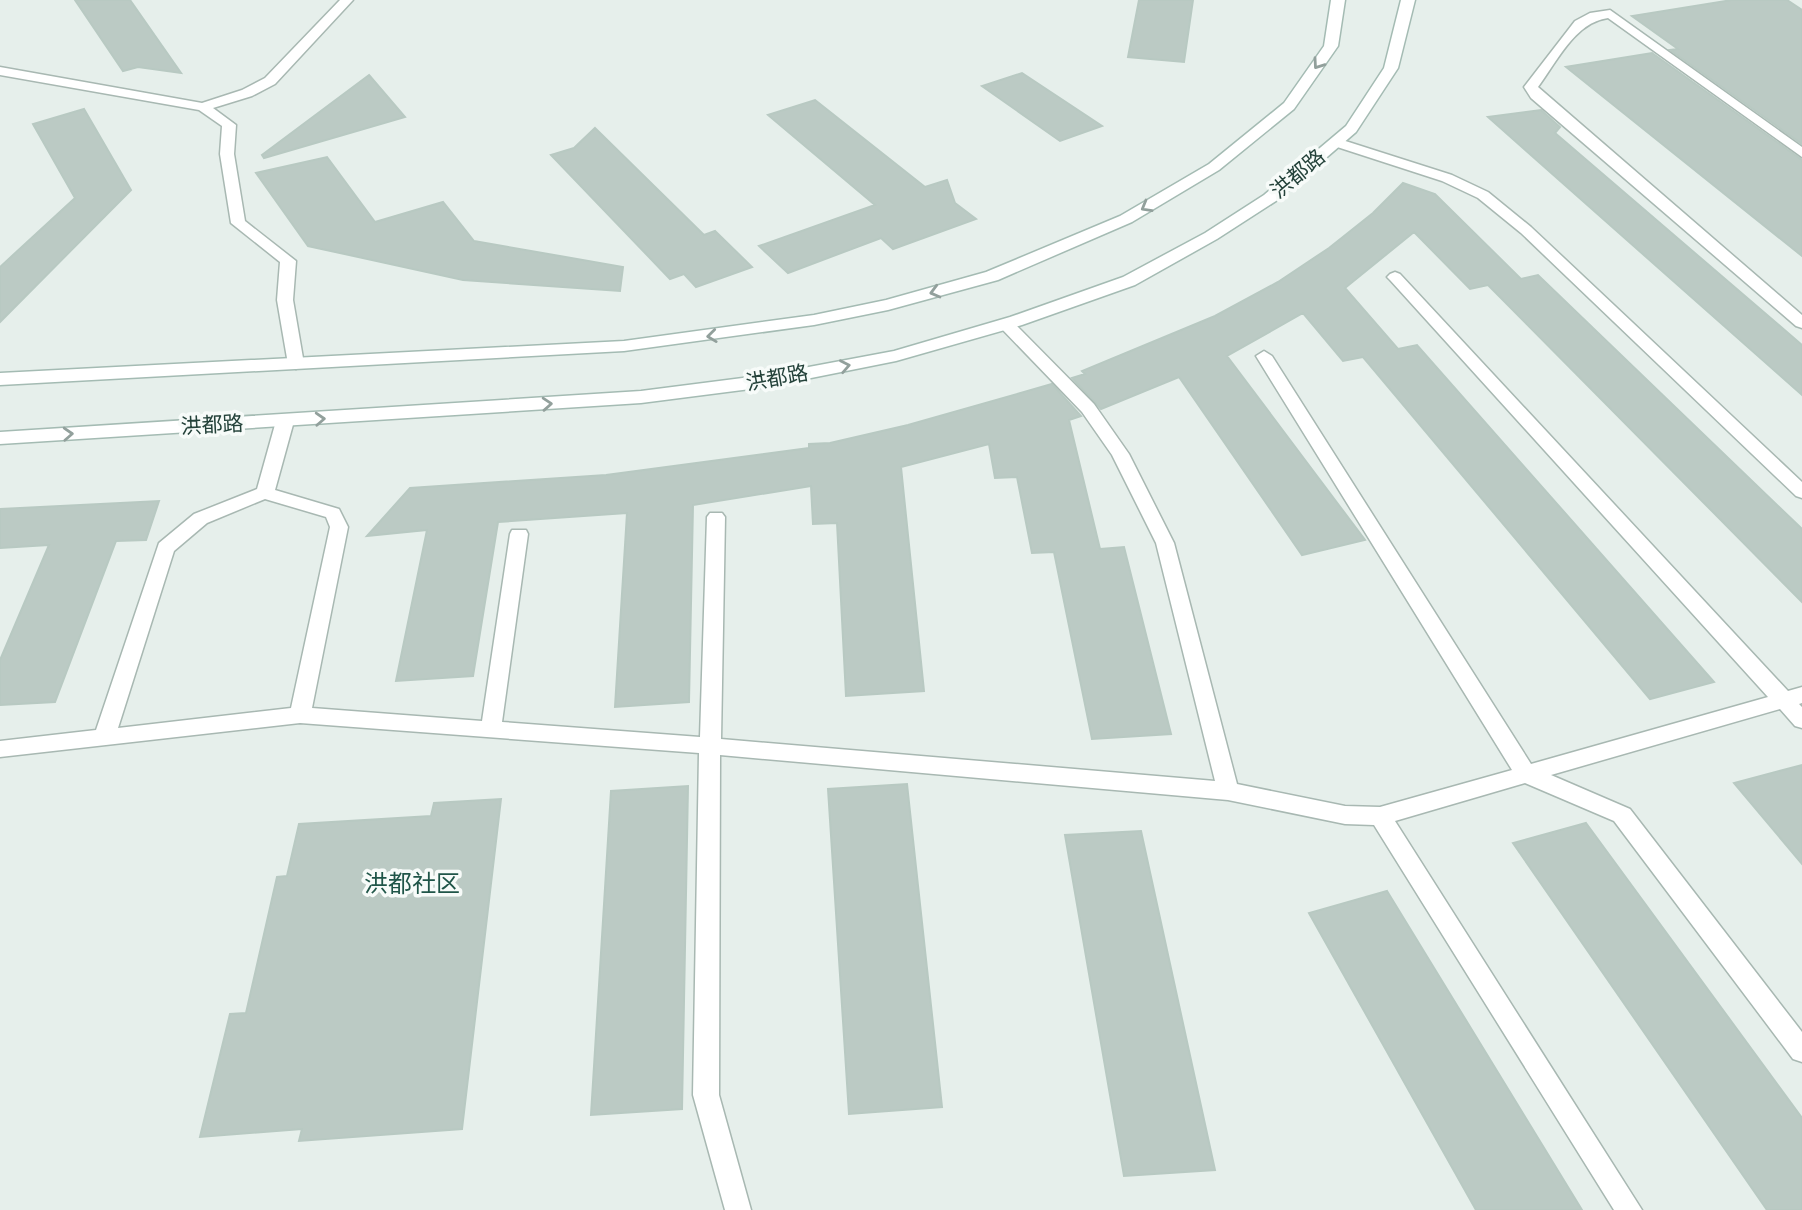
<svg xmlns="http://www.w3.org/2000/svg" width="1802" height="1210" font-family="Mulish,'Noto Sans SC',sans-serif">
<style>
.building{fill:#bbcac4;stroke:#b8c9c2;stroke-width:2}
.lines{fill:none;stroke-linecap:round;stroke-linejoin:round}
.lane-casing{stroke:#a8b8b2;stroke-width:3}
.secondary-casing{stroke:#a4bbb3;stroke-width:3}
.lane{fill:#fff;fill-rule:evenodd}
.secondary{fill:#fff;fill-rule:evenodd}
.oneway{stroke:#92a09c}
.labels{text-anchor:middle;stroke-width:7;stroke-linejoin:round;paint-order:stroke}
.street-label{font-size:21px;fill:#24423a;stroke:#f7fbf9}
.quarter-label{font-size:24px;fill:#1f5548;stroke:#f7fbf9}
</style>
<rect width="100%" height="100%" fill="#e6efeb"/>
<!-- building -->
<path class="building" d="M75,0H130L181,73L138,67L123,71Z
M1139,0H1193L1184,62L1128,57Z
M1732,0H1787L1802,10V144L1670,50L1678,49L1632,16Z
M1652,53L1802,160V256L1566,67Z
M1022,73L1102,126L1060,141L982,86Z
M369,75L405,117L264,158L262,155Z
M815,100L925,187L947,180L955,203L976,219L893,249L881,238L788,273L759,246L875,205L768,115Z
M84,109L131,190L0,322V267L75,198L33,124Z
M1541,110L1560,127L1555,133L1802,345V395L1488,117Z
M595,128L704,235L715,231L752,267L696,287L684,274L670,279L551,155L574,148Z
M327,157L375,222L443,202L474,241L623,267L620,291L463,280L308,246L256,173Z
M1403,183L1435,194L1521,279L1538,275L1802,529V602L1488,285L1470,289L1414,232L1345,288L1398,349L1417,345L1714,682L1650,699L1363,357L1343,361L1303,313L1227,356L1365,540L1302,555L1179,377L1101,409L1072,378L1085,374L1082,371L1215,316L1278,282L1329,248L1373,213Z
M1052,384L1081,416L1069,420L1100,549L1124,547L1171,734L1092,739L1054,552L1032,553L1017,477L995,478L989,444L901,467L924,691L846,696L837,523L813,524L811,486L693,505L689,702L615,707L627,513L498,522L473,676L396,681L427,530L367,536L410,488L606,475L809,448V444L830,443L908,425Z
M159,501L146,540L116,541L55,702L0,705V660L49,545L0,548V509Z
M1802,765V864L1734,783Z
M907,784L942,1107L849,1114L828,789Z
M688,786L682,1109L591,1115L611,791Z
M501,799L462,1129L299,1141L302,1129L200,1137L230,1014L246,1013L277,877L287,876L299,824L431,816L434,803Z
M1586,823L1802,1118V1210H1767L1513,843Z
M1141,831L1215,1170L1124,1176L1065,835Z
M1387,891L1582,1210H1476L1309,913Z"/>
<g class="lines">
<defs>
<path id="lane" d="M340,0H353L275,84L252,96L213,108L236,125L234,154L245,221L296,261L293,300L304,364L296,369L288,364L277,300L280,262L231,223L220,154L222,126L199,110L0,75V67L202,103L242,90L265,78Z
M1610,10L1802,147V157L1608,18C1575,22 1556,63 1538,87L1802,315V328L1796,326L1531,98L1524,87L1575,21L1590,13Z
M1336,138L1452,175L1488,192L1531,227L1802,482V498L1796,496L1521,233L1478,198L1442,181L1331,145L1329,142Z
M1395,272L1400,274L1788,691L1802,687V703L1799,704L1802,707V728L1795,726L1780,709L1551,775L1630,809L1802,1032V1062L1793,1059L1614,821L1525,783L1395,821L1642,1210H1614L1374,825L1345,824L1228,800L720,755L719,1095L751,1210H725L693,1095L699,753L300,723L0,757V741L96,730L159,543L194,514L257,489L276,421L285,416L294,421L275,490L339,509L348,527L312,708L482,721L510,534L512,530H526L528,534L502,722L700,737L707,517L710,513H722L725,517L721,739L1215,781L1156,543L1112,455L1082,412L1000,327L998,324L1006,319L1012,321L1094,404L1129,454L1174,543L1237,784L1345,806L1380,807L1512,770L1256,356L1264,351L1272,356L1531,764L1768,697L1390,280L1387,277L1390,274ZM265,499L326,517L330,527L291,708L118,728L174,551L207,523Z"/>
<path id="secondary" d="M1331,0H1345L1338,46L1294,109L1219,170L1132,222L998,280L888,310L814,325L624,351L0,385V373L624,341L814,315L886,300L986,272L1120,216L1209,164L1284,103L1324,46Z
M1401,0H1415L1398,68L1356,132L1276,201L1217,239L1135,285L1022,325L896,361L766,387L641,403L0,444V432L641,391L766,375L894,351L1010,317L1123,277L1205,233L1264,195L1346,126L1384,68Z"/>
</defs>
<!-- lane casing -->
<use href="#lane" class="lane-casing"/>
<!-- secondary casing -->
<use href="#secondary" class="secondary-casing"/>
<!-- lane -->
<use href="#lane" class="lane"/>
<!-- secondary -->
<use href="#secondary" class="secondary"/>
</g>
<!-- one-way arrows -->
<defs><path id="oneway-chevron" d="M-2-3.5L2.5 0L-2 3.5" fill="none" stroke-width="1.6" stroke-linecap="round" stroke-linejoin="round" transform="scale(1.75)"/></defs>
<g class="oneway">
<use href="#oneway-chevron" transform="translate(1318 64) rotate(125)"/>
<use href="#oneway-chevron" transform="translate(1146 207) rotate(150)"/>
<use href="#oneway-chevron" transform="translate(935 292) rotate(165)"/>
<use href="#oneway-chevron" transform="translate(712 336) rotate(173)"/>
<use href="#oneway-chevron" transform="translate(845 366) rotate(-11)"/>
<use href="#oneway-chevron" transform="translate(547 404) rotate(-4)"/>
<use href="#oneway-chevron" transform="translate(320 419) rotate(-3)"/>
<use href="#oneway-chevron" transform="translate(68 434) rotate(-3)"/>
</g>
<g class="labels">
<!-- street labels -->
<g class="street-label">
<text transform="translate(1298 174) rotate(-40)" y="7">洪都路</text>
<text transform="translate(777 378) rotate(-10)" y="7">洪都路</text>
<text transform="translate(212 425) rotate(-3)" y="7">洪都路</text>
</g>
<!-- quarter labels -->
<g class="quarter-label">
<text x="412" y="892">洪都社区</text>
</g>
</g>
</svg>
